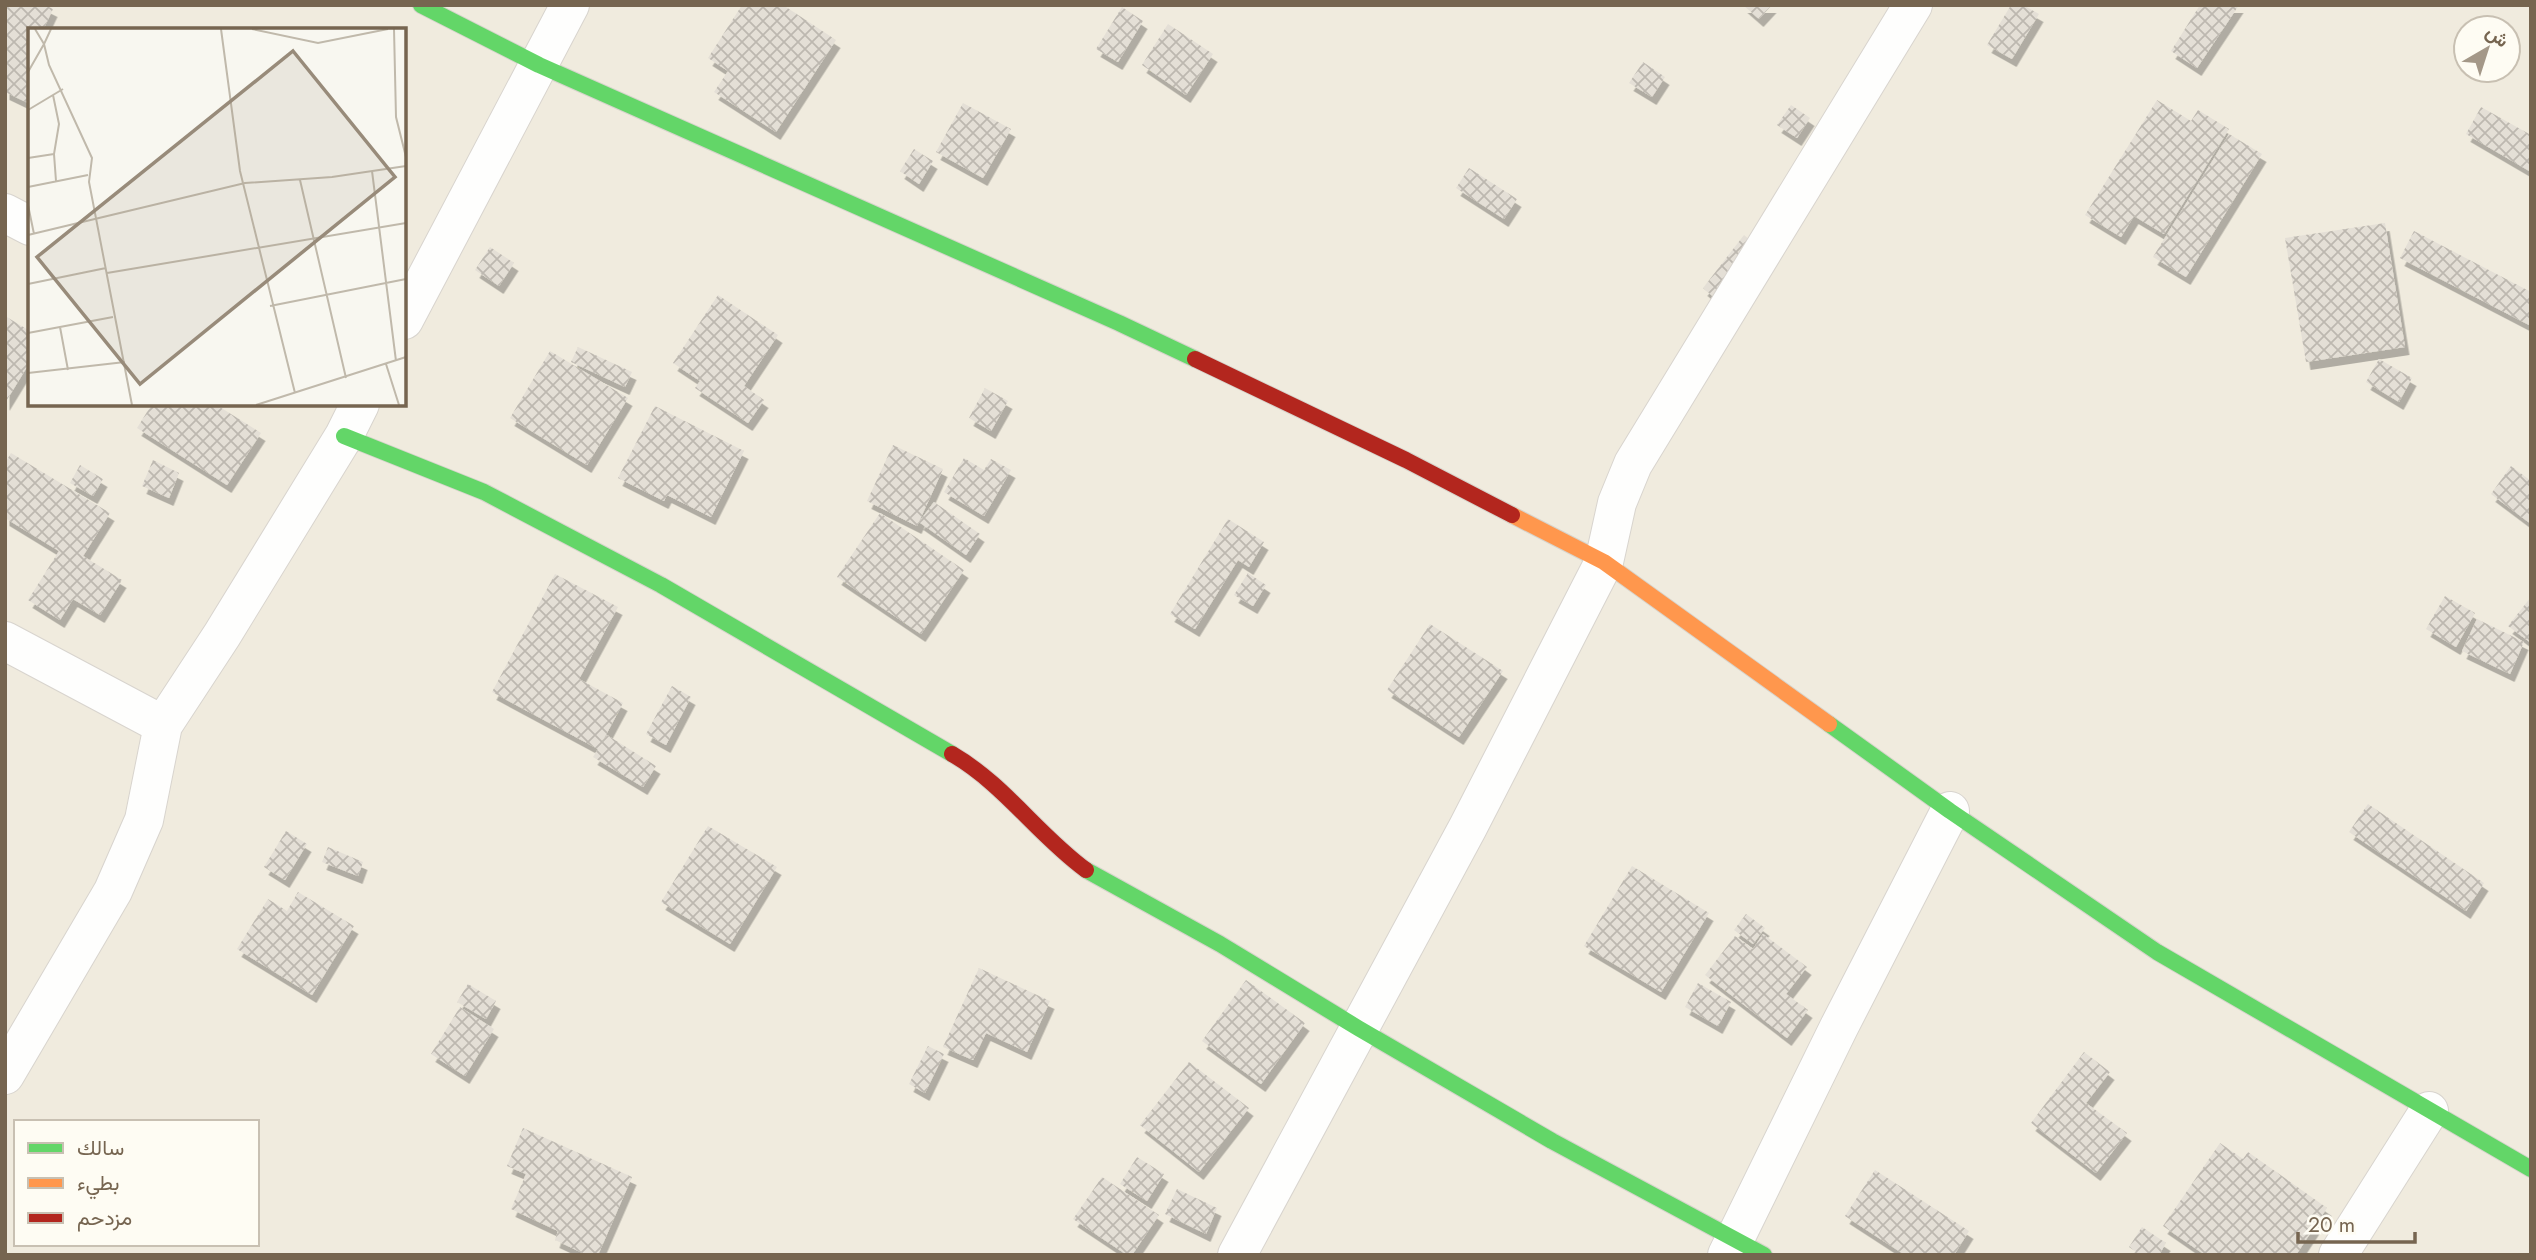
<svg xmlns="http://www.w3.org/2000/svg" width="2536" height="1260" font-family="Jost,Vazirmatn,sans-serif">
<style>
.residential{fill:#f0ebde;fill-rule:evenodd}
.building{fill:url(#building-cross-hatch);filter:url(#shadow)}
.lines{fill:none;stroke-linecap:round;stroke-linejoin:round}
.street-casing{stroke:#d8d4ce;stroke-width:40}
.fast-casing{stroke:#d7d4cc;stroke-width:18}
.slow-casing{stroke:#d7d4cc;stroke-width:18}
.jam-casing{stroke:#d7d4cc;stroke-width:18}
.street{stroke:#fefefd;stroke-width:38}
.fast{stroke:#63d668;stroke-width:16}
.slow{stroke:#ff974d;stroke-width:16}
.jam{stroke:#b3261e;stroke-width:16}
.inset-road{fill:none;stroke:#c0b9ab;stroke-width:2}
.view{fill:#988b7a;fill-opacity:0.15;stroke:#988b7a;stroke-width:3.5}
.inset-edge{fill:none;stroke:#766550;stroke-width:3.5}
</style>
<defs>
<pattern id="building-cross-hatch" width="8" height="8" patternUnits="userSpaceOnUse" patternTransform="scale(1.75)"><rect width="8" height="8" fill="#e4dfd6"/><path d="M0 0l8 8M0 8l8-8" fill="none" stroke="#bdb8b0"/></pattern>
<filter id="shadow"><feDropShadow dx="4.5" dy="8" stdDeviation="0" flood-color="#0004"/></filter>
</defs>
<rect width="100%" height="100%" fill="#f8f7f0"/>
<!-- residential -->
<path class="residential" d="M5,5H2531V1255H5ZM2466,28H2508V70H2466ZM30,30H404V404H30ZM16,1122H257V1244H16Z"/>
<!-- building -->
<path class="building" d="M5,5H45L53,9L43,30H30V104L5,92Z
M742,5H783L836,40L776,132L714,92L728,71L708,58Z
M1743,5H1772L1759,19Z
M2011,5H2023L2039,14L2012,59L1987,45Z
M2200,5H2239L2197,68L2171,51Z
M1122,7L1143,21L1118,62L1096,49Z
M1168,24L1213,54L1186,95L1142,65Z
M1643,62L1665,77L1652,97L1629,83Z
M2157,100L2191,121L2198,110L2229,129L2164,234L2134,216L2121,237L2085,215Z
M963,103L1011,129L983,178L936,152Z
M1791,105L1810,118L1797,138L1777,125Z
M2481,107L2531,135V172L2466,134Z
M2229,134L2262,154L2186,277L2153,257Z
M914,149L933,161L919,184L900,171Z
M1469,168L1517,199L1504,219L1456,188Z
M2385,223L2405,347L2306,362L2285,238Z
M2414,231L2531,292V326L2400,258Z
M1744,235L1757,246L1716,299L1703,288Z
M490,247L514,263L499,286L475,270Z
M718,295L778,335L744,386L764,400L748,423L695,388L700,381L673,363Z
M5,316L30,331V369L27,367L5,403Z
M578,347L632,372L625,387L571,362Z
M550,351L628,398L587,465L510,418Z
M2379,359L2412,378L2399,402L2366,382Z
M985,388L1008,401L991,431L969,418Z
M152,404H215L261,433L227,485L137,428Z
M655,406L744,451L711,517L667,495L664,501L618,478Z
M893,445L943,469L917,526L867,501Z
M11,453L110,513L83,556L122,580L100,615L73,599L60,620L28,600L59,551L5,518V463Z
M964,458L984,470L991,459L1011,470L984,516L944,492Z
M153,460L179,473L169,498L142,486Z
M80,465L103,479L93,496L70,483Z
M2511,466L2531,481V524L2491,494Z
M934,502L980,534L966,555L919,522Z
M880,513L964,570L921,634L837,577Z
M1228,519L1264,542L1249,567L1238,560L1195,629L1170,614Z
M1248,573L1266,585L1253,606L1234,595Z
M555,574L618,607L579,679L623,703L601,744L607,735L656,766L643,787L593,757L598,749L492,692Z
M2445,596L2475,613L2456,647L2426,629Z
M2531,597V643L2508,626Z
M2477,619L2524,642L2510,674L2462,651Z
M1430,624L1503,671L1459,737L1387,690Z
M672,686L691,697L666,745L646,734Z
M2368,804L2484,883L2466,911L2349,832Z
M708,826L777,867L730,944L661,902Z
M286,831L307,844L285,880L264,867Z
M328,847L363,862L358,876L322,862Z
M1632,866L1709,913L1661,992L1584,946Z
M298,892L354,926L312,995L237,949L268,899L287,911Z
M1746,914L1765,928L1753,944L1734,930Z
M1763,934L1807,967L1786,994L1808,1010L1787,1038L1705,975L1735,936L1753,949Z
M979,968L1050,1001L1027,1052L986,1033L973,1060L943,1047Z
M1246,980L1305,1023L1261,1084L1202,1041Z
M1698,983L1731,1002L1718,1026L1685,1007Z
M468,984L496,1001L486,1019L457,1002Z
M460,1007L494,1029L465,1076L431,1054Z
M928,1046L944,1054L925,1093L909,1084Z
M2084,1052L2110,1072L2086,1103L2127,1133L2096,1173L2031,1123Z
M1189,1062L1249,1108L1199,1172L1140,1125Z
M523,1128L632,1177L598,1255H587L555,1240L558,1231L511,1209L526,1174L507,1166Z
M2220,1143L2243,1159L2248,1152L2327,1208L2296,1255H2205L2163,1226Z
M1137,1157L1164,1174L1147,1201L1120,1184Z
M1875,1170L1969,1231L1954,1255H1905L1845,1216Z
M1102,1177L1159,1215L1132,1255H1127L1073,1219Z
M1177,1189L1217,1208L1206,1234L1165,1214Z
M2142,1227L2166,1243L2159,1255H2141L2129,1247Z"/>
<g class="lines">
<defs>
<path id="street" d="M5,213L30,226
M404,320L570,5
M5,641L163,725
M5,1075L113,891L144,820L163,725L222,635L344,436L360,404
M1237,1255L1468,827L1604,562L1617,503L1633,464L1913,5
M1727,1255L1839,1027L1950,811
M2338,1255L2429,1111"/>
<path id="fast" d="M421,5L539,65L1119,323L1195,359
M344,436L484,492L661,585L952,754
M1829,724L1950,811L2157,952L2531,1169
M1086,870L1220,944L1358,1028L1552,1141L1764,1255"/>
<path id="slow" d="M1512,515L1604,562L1829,724"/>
<path id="jam" d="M1195,359L1406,460L1512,515
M952,754C1004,784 1038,835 1086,870"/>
</defs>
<!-- street casing -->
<use href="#street" class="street-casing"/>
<!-- fast casing -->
<use href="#fast" class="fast-casing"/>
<!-- slow casing -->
<use href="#slow" class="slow-casing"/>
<!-- jam casing -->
<use href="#jam" class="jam-casing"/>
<!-- street -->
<use href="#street" class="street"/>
<!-- fast -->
<use href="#fast" class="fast"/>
<!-- slow -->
<use href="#slow" class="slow"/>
<!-- jam -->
<use href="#jam" class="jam"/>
</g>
<!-- overview -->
<g transform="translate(28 28)">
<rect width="378" height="378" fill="#f8f7f0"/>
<path class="inset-road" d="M23,1L16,16L21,37L64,130L61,154L104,377M193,1L212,143L267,365M224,1L290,15L360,1M366,1L368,89L378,129M0,44L16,16L7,1M25,67L31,96L26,126L28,153M0,82L35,61M0,130L26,126M344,143L368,333M272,152L318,350M0,159L60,147M0,177L6,206M0,207L217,155L304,149L378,138M79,245L378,195M0,256L78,240M242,278L378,251M32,299L40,342M0,305L85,289M358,336L371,377M0,345L97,334M228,377L378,329"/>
<path class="view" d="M265,23L367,149L112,356L9,229Z"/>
<rect width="378" height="378" class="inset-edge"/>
</g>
<!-- border -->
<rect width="2536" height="1260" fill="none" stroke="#766550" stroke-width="14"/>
<!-- legend -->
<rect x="14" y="1120" width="245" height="126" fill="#fefcf3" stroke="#c8c0b2" stroke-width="2"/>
<rect x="28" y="1143" width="35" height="10" fill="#63d668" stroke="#c8c0b2" stroke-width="2"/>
<text x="77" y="1155" font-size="21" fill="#766550">سالك</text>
<rect x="28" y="1178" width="35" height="10" fill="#ff974d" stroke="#c8c0b2" stroke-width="2"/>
<text x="77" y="1190" font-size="21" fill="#766550">بطيء</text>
<rect x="28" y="1213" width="35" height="10" fill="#b3261e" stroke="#c8c0b2" stroke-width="2"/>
<text x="77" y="1225" font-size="21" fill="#766550">مزدحم</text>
<!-- north arrow -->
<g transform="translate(2487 49) rotate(39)"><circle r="33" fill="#fefcf3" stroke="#c8c0b2" stroke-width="2"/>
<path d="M0-5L12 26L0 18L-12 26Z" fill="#a49888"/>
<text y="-10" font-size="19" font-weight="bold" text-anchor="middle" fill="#766550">ش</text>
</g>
<!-- scale -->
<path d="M2298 1232v10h117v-10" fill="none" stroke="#766550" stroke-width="3.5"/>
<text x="2308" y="1232" font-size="21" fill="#766550" stroke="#fefcf3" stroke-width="5" paint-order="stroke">20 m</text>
</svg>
